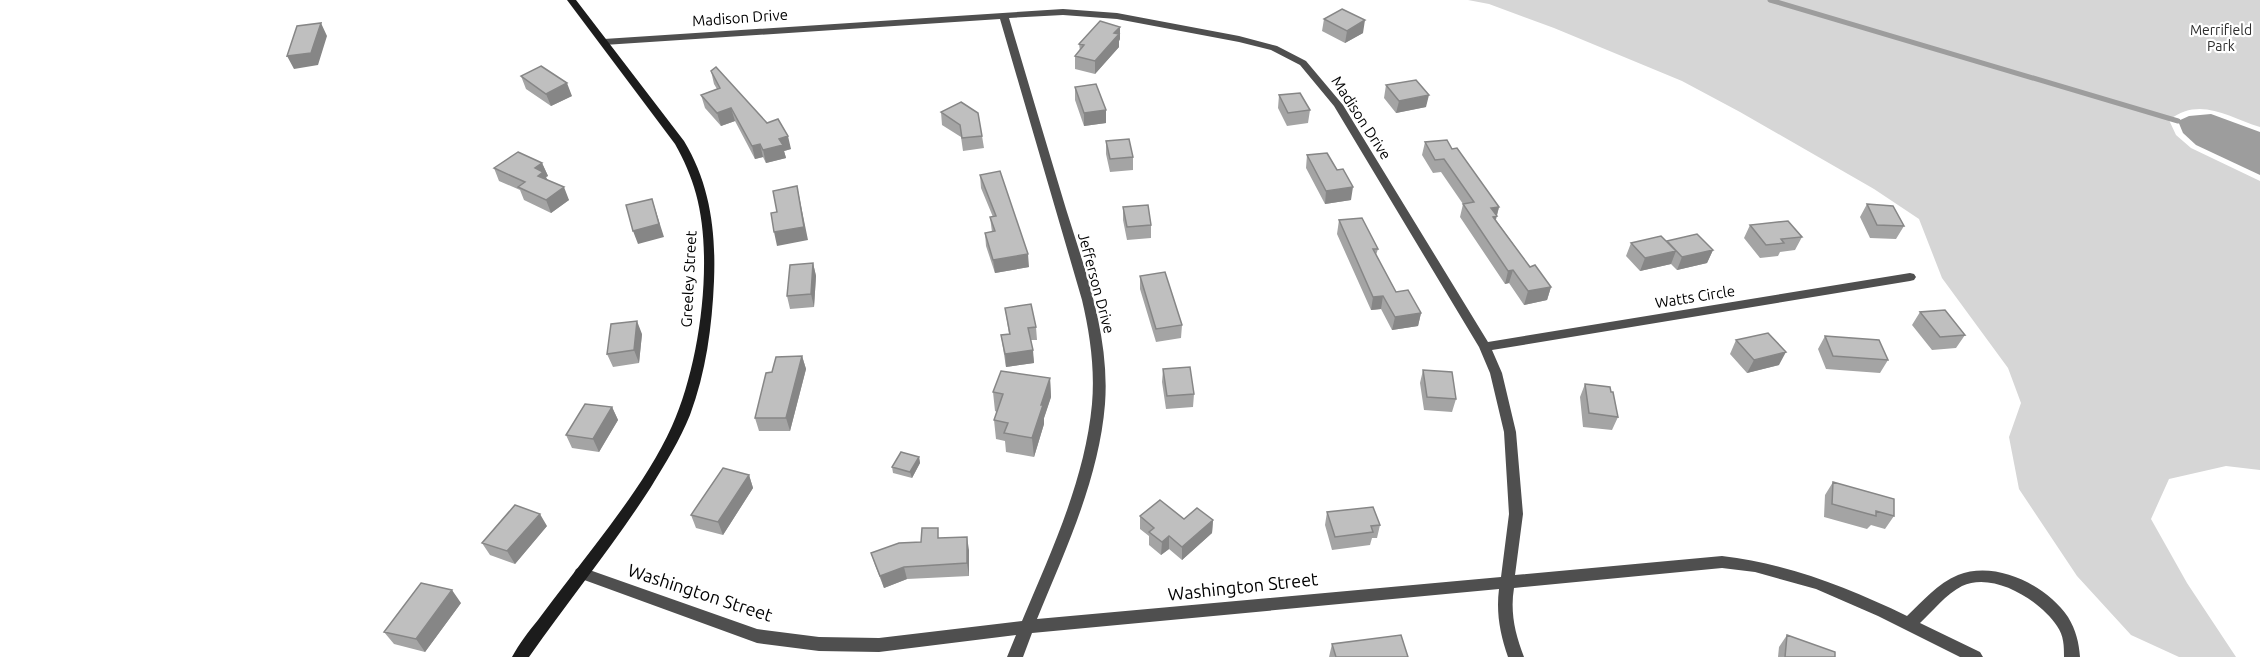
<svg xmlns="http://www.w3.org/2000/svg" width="2260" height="657" font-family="Ubuntu,sans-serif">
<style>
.green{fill:#d6d6d6}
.water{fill:#9d9d9d}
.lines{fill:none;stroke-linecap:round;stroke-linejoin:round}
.stream{stroke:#9d9d9d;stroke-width:5}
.street{fill:#4f4f4f;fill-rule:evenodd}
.secondary{fill:#1c1c1c;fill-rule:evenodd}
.wall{fill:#a4a4a4}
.shaded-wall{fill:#868686}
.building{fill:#bfbfbf;stroke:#868686;stroke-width:1.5}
.labels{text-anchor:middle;stroke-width:4.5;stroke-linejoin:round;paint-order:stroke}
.far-park-label{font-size:14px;fill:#2d2d2d;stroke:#fff}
.street-label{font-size:15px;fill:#000;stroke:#fff}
.near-street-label{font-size:18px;fill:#000;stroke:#fff}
</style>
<rect width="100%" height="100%" fill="#fff"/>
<!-- green -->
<path class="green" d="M1468,0H2260V127C2228,117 2200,96 2169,120L2176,135L2191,148L2260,181V470L2226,466L2169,479L2151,519L2187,583L2236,657H2179L2131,635L2077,576L2019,489L2009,437L2021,403L2008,368L1942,278L1919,219L1874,189L1740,112L1682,81L1554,28L1489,4Z"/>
<!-- water -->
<path class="water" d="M2211,114L2260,132V175L2196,145L2183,133L2178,121L2189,116Z"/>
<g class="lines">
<!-- stream -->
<path class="stream" d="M1770,0L2178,121"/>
<!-- street -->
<path class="street" d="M1063,9L1117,13L1239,36L1277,46L1306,61L1343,105L1488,342L1910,273L1914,274L1916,277L1914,280L1910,281L1492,350L1502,373L1516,432L1523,514L1515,575L1722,556C1788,564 1847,587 1907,616C1922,602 1938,583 1958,575C1996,560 2046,585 2068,617C2076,630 2079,643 2080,657H2064C2064,646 2064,636 2057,626C2040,600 1993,571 1962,586C1946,594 1933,611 1920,623L1980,652L1983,657H1960L1878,616L1816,589L1755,572L1722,568L1514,588C1510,612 1515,634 1524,657H1508C1500,634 1496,613 1499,589L1032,633L1023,657H1007L1016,635L879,652L819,651L757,643L576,577L574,573L576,569L581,567L757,629L819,637L879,638L1022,621C1051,552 1085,480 1092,404C1095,369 1090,334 1082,300L1000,19L604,45L599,42L604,39ZM1063,15L1117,19L1239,42L1271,50L1300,65L1334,106L1479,347L1490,373L1504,432L1509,514L1501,577L1037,619C1065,551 1099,479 1105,404C1110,337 1086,273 1066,209C1047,146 1028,82 1009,18Z"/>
<!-- secondary -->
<path class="secondary" d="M567,0H576L684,141C710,184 716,231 714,281C712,327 706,372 690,415C680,440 665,464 651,487C613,546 569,600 529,657H512C519,644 529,631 538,620C557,594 577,569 596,544C624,507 653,468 672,426C700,364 714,259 696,194C691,176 684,160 675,144Z"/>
</g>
<!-- wall -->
<path class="wall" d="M1324,19L1363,33L1345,43L1322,31Z
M1120,27V39L1119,41V47L1095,74L1075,69V56L1080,51L1079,44Z
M711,71L791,149L784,151L786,158L766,163L763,157L755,159L735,121L721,126L705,108L701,95L717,89L714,84Z
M521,76L572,96L551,106L526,89Z
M1386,85L1426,107L1396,113L1384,98Z
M1075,87L1106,110V123L1084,126L1075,100Z
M1279,95L1310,110L1308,123L1287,126L1278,108Z
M941,112L982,136L984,148L963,151L961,137L942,125Z
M1106,141L1133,157V170L1110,172L1106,154Z
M1425,142L1452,149L1499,207L1496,220L1530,267L1551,287L1547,300L1524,305L1509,283L1505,284L1460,217L1463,204L1441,172L1433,173L1422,155Z
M1307,155L1337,170L1351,200L1325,204L1306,168Z
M542,163L548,176L546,177L547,179L569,200L551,213L524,200L520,190L499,181L494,168Z
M980,175L1029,267L995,273L986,246L985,233L992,232L990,217H993L981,188Z
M1867,204L1904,226L1896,239L1870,238L1860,217Z
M1123,207L1151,225V238L1127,240L1123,220Z
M1339,220L1378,249L1376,255L1396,292L1421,313L1418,326L1392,330L1381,309L1371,310L1337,234Z
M1750,225L1802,237L1795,250L1780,252L1778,256L1760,258L1744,238Z
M1666,241L1713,250L1707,263L1677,270L1671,264L1640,271L1626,256L1631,243Z
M813,263L816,276L814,307L790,309L787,296Z
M1140,276L1182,325L1181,338L1156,342L1140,289Z
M1005,308L1036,327L1037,340H1031L1034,363L1006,367L1001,335L1009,334Z
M1920,312L1965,335L1956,348L1932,350L1912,325Z
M642,334L639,363L613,367L607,354Z
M1825,336L1888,360L1880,373L1826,369L1818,349Z
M1736,340L1779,365L1747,373L1730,354Z
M802,356L806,369L790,431H759L755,418Z
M1163,369L1194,394L1193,407L1166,409L1162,382Z
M1423,370L1456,399L1452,412L1424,410L1420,383Z
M1050,378L1051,397L1044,418V424L1034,457L1006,452L1005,441L996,439L994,420L997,412L995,411L993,392Z
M1585,384L1611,392L1618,417L1612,430L1583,427L1580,397Z
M612,407L618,420L599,452L572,448L566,435Z
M919,457L920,463L912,478L893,473L892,467Z
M749,475L753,488L723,535L696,528L691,515Z
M1833,482L1894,516L1885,529L1871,525L1867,529L1824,517L1825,495Z
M1327,512L1380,525L1377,538H1372L1370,545L1332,550L1325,525Z
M1140,516L1213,520L1212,533L1182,560L1169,549L1161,555L1149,545V536L1140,529Z
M547,526L515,564L490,555L482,543Z
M940,538L969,550V576L907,579L884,588L875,565L871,553Z
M461,603L425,652L394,644L384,632Z
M1787,635L1835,657H1778L1779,647Z
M1332,644L1408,657H1329Z"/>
<!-- shaded-wall -->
<path class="shaded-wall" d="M1365,20L1363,33L1345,43L1347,31Z
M321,23L327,36L318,65L294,69L287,56Z
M1120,27V39L1119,41V47L1095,74V61L1114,33Z
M567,83L572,96L551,106L546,94Z
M1429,95L1426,107L1396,113L1399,101Z
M731,108L735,121L721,126L717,113Z
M1106,110V123L1084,126V113Z
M788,136L791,149L784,151L786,158L766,163L763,150L779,139Z
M760,144L763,157L755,159L752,146Z
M542,163L548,176L546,177L549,185L543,189L535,168Z
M797,186L808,240L777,246L774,232Z
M564,187L569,200L551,213L546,200Z
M1353,187L1351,200L1325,204L1326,191Z
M652,199L664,237L638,244L633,231Z
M1499,207L1493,229L1491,208Z
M1713,250L1707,263L1677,270L1682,257Z
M1676,251L1671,264L1640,271L1645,258Z
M1028,254L1029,267L995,273L993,260Z
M813,263L816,276L814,307L811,294Z
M1513,270L1509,283L1505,284L1508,271Z
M1551,287L1547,300L1524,305L1528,291Z
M1383,296L1381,309L1371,310L1373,297Z
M1421,313L1418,326L1392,330L1395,317Z
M637,321L642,334L639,363L634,350Z
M1033,350L1034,363L1006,367L1005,354Z
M1786,352L1779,365L1747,373L1754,360Z
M802,356L806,369L790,431L786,418Z
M1050,378L1051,397L1044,418V424L1034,457L1032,438L1041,405Z
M612,407L618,420L599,452L593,439Z
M919,457L920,463L912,478L910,472Z
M749,475L753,488L723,535L718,522Z
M540,514L547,526L515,564L507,551Z
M1213,520L1212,533L1182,560V547Z
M1169,536V549L1161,555L1162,542Z
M967,537L969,550V576L967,563Z
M904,567L907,579L884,588L880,576Z
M452,590L461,603L425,652L416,639Z"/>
<!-- building -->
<path class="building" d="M1342,9L1365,20L1347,31L1324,19Z
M1100,21L1120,27L1114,33L1119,34L1095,61L1075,56L1084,45L1079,44Z
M321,23L311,53L287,56L297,26Z
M541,66L567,83L546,94L521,76Z
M716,67L767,123L778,119L788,136L779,139L783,145L763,150L760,144L752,146L731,108L717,113L701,95L720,88L711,71Z
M1416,80L1429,95L1399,101L1386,85Z
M1096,84L1106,110L1084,113L1075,87Z
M1300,93L1310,110L1288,113L1279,95Z
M961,102L978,113L982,136L962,138L960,125L941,112Z
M1129,139L1133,157L1110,159L1106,141Z
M1447,140L1452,149L1457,148L1499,207L1491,208L1497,216L1493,217L1530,267L1535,265L1551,287L1528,291L1513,270L1508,271L1463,204L1474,202L1444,159L1435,160L1425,142Z
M518,152L542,163L535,168L543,172L538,176L564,187L546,200L518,187L525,182L494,168Z
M1327,153L1337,170L1343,169L1353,187L1326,191L1307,155Z
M1000,171L1028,254L993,260L985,233L995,231L990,217L996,216L980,175Z
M797,186L804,227L774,232L771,213L777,212L773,191Z
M652,199L659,224L633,231L626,205Z
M1867,204L1893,206L1904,226L1877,225Z
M1148,205L1151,225L1127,227L1123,207Z
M1362,218L1378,249H1373L1396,292L1408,290L1421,313L1395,317L1383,296L1373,297L1339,220Z
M1788,221L1802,237L1781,239L1784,243L1766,245L1750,225Z
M1697,234L1713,250L1682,257L1667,241Z
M1661,236L1676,251L1645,258L1631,243Z
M813,263L811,294L787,296L790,265Z
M1165,272L1182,325L1156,329L1140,276Z
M1031,304L1036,327L1028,328L1033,350L1005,354L1001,335L1010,334L1005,308Z
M1945,310L1965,335L1940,337L1920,312Z
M637,321L634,350L607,354L611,324Z
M1768,333L1786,352L1754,360L1736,340Z
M1825,336L1879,340L1888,360L1833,356Z
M802,356L786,418H755L766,373L772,372L776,357Z
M1190,367L1194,394L1167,396L1163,369Z
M1423,370L1452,372L1456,399L1427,397Z
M1001,371L1050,378L1041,405H1043L1032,438L1004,433L1008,423L994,420L1003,394L993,392Z
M1585,384L1610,387L1611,392H1613L1618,417L1589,413Z
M585,404L612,407L593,439L566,435Z
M901,452L919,457L910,472L892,467Z
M723,468L749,475L718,522L691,515Z
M1833,482L1894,499V516L1876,511V516L1832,504Z
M1160,500L1184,519L1197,508L1213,520L1182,547L1169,536L1162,542L1149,532L1154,528L1140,516Z
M515,505L540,514L507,551L482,543Z
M1373,507L1380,525L1371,526L1373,532L1335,537L1327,512Z
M922,528H938V538L967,537V563L904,567L880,576L871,553L899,543L921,542Z
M421,583L452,590L416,639L384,632Z
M1401,635L1408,657H1336L1332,644Z
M1787,635L1835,652V657H1785Z"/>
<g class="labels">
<!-- far-park labels -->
<g class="far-park-label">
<text x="2221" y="35">Merrifield<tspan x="2221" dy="16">Park</tspan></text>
</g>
<!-- street labels -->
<g class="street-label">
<text transform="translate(740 18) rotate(-4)" y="5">Madison Drive</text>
<text transform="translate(1361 118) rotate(57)" y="5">Madison Drive</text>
<text transform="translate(689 279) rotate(-87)" y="5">Greeley Street</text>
<text transform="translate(1096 283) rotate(75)" y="5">Jefferson Drive</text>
<text transform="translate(1695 297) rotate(-9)" y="5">Watts Circle</text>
</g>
<!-- near-street labels -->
<g class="near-street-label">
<text transform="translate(1243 587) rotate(-6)" y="6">Washington Street</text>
<text transform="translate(700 593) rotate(18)" y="6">Washington Street</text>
</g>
</g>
</svg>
